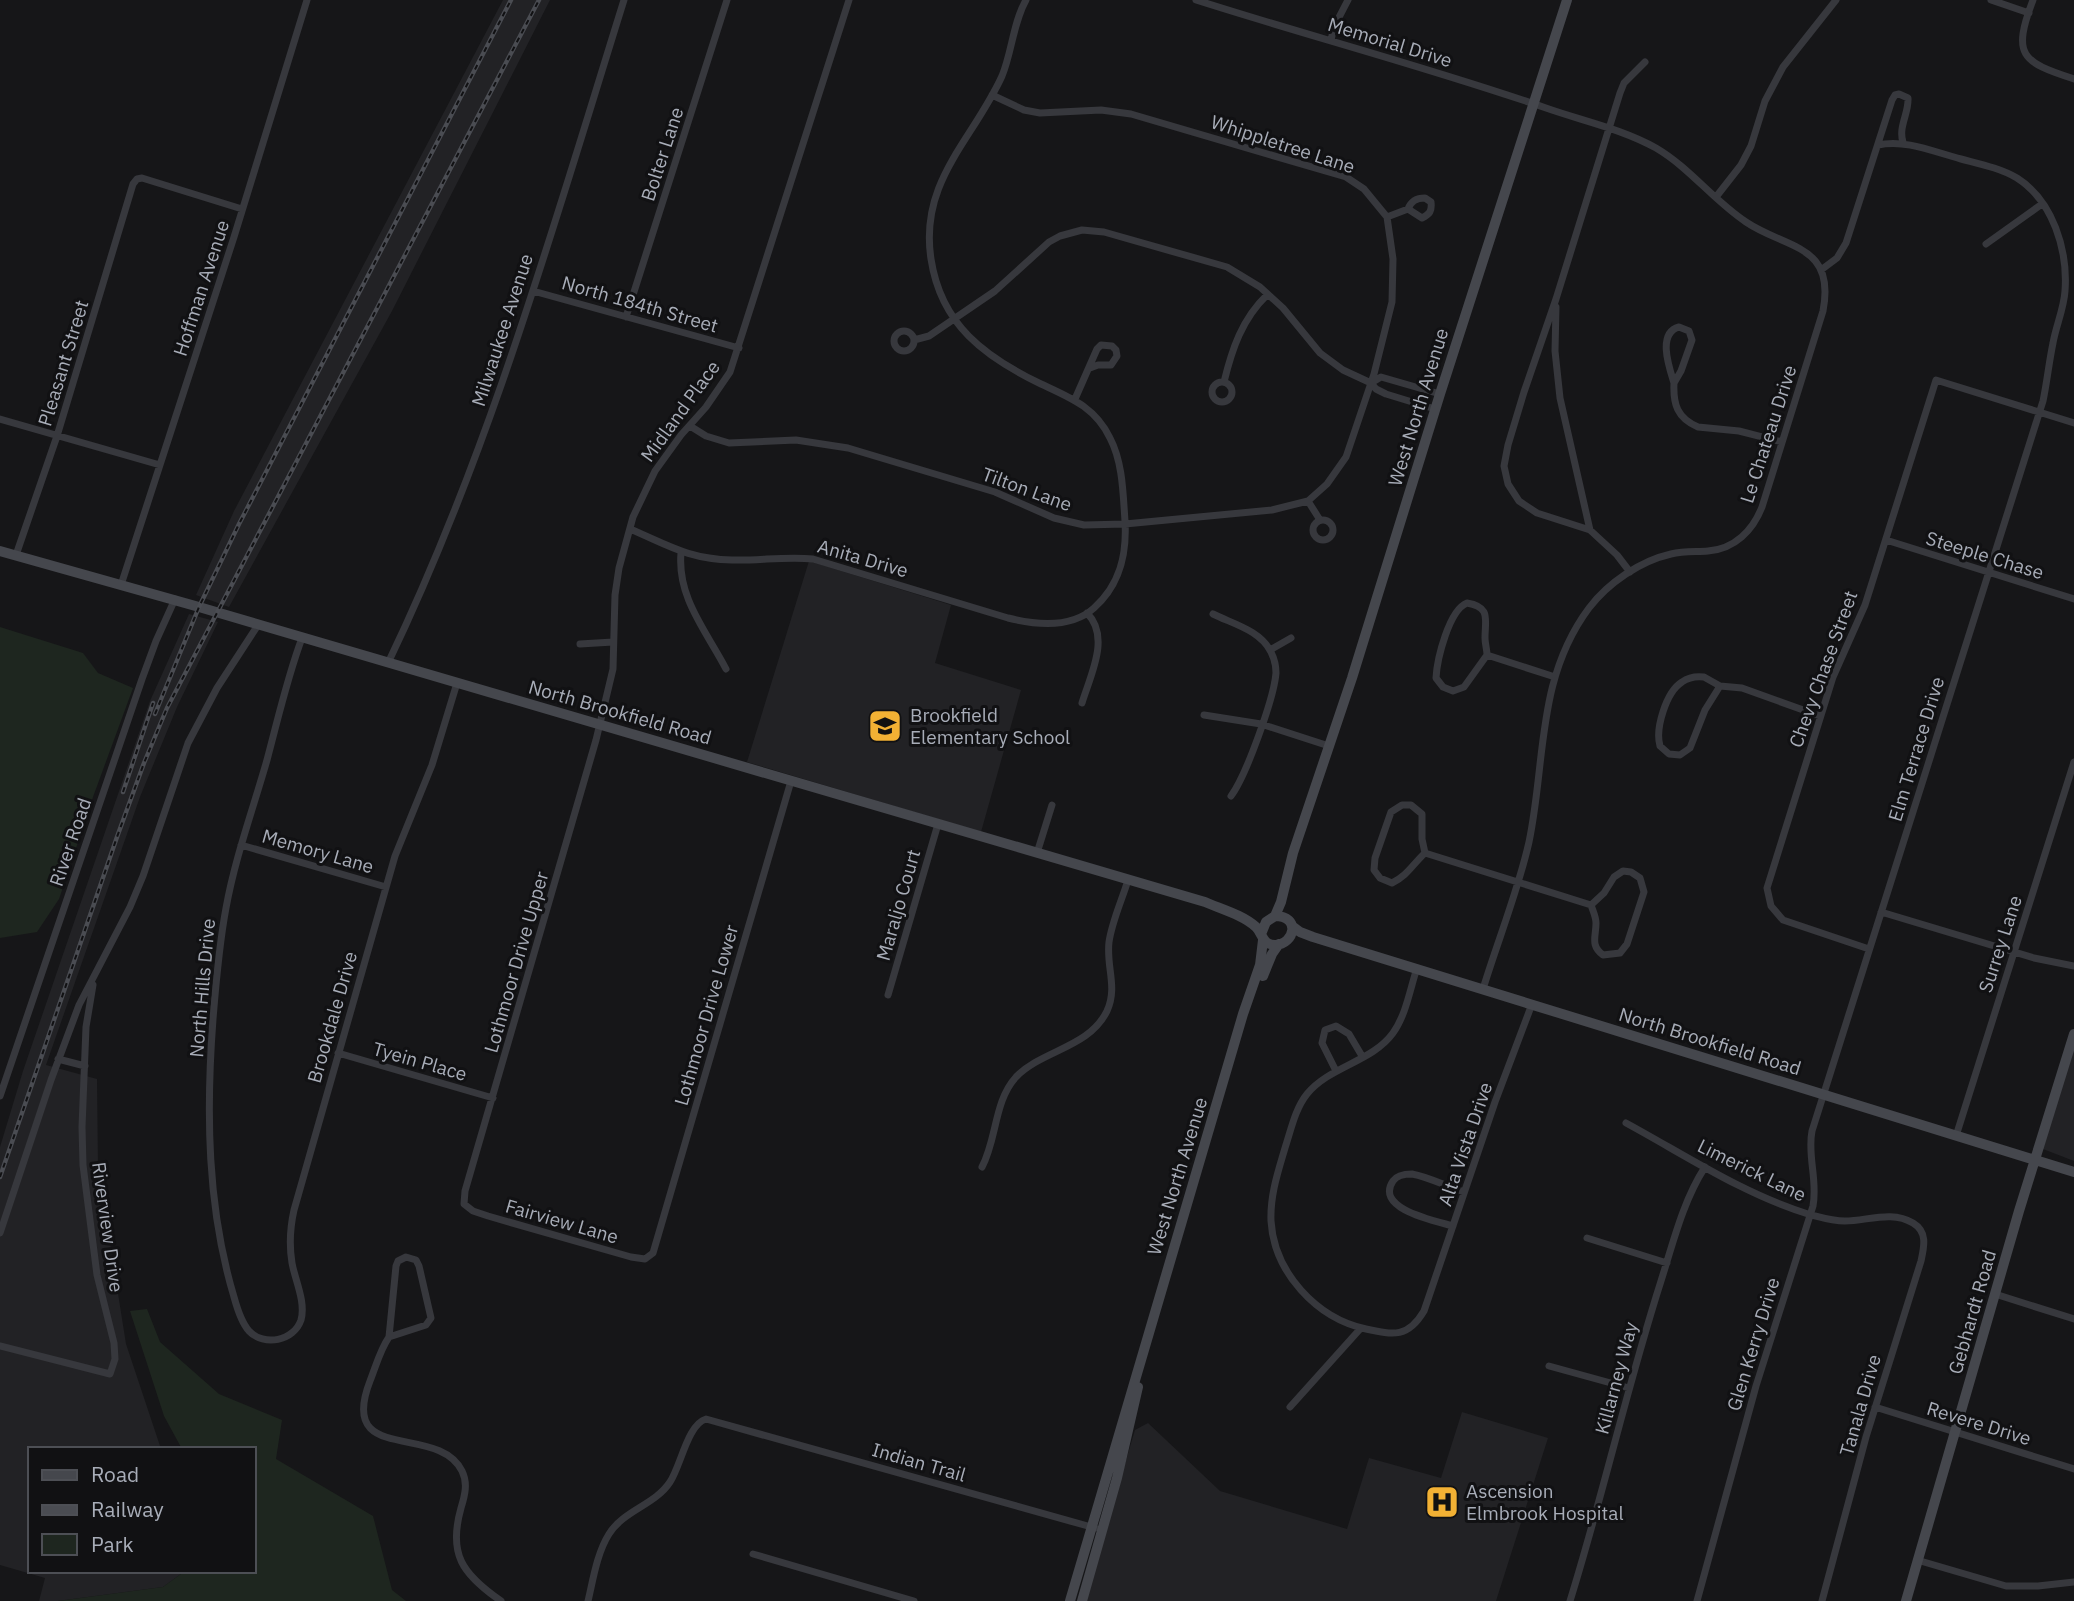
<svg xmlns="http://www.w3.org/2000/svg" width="2074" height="1601" font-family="'IBM Plex Sans',sans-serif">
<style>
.built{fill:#222225}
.green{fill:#1e261f}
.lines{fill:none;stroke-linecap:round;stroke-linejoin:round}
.street{stroke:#37383d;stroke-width:7}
.secondary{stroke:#45474d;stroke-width:10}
.rail-casing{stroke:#4a4c52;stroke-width:4.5}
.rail{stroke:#111113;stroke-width:2;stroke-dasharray:5;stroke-linecap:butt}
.labels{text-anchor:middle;stroke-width:6;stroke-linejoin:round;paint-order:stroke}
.street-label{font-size:19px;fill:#a8adb8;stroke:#111113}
.poi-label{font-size:19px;fill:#a8adb8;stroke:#111113;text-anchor:start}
</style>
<rect width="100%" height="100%" fill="#161618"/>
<!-- built -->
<path class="built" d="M503,0H550L392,311L229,607L196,595L234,511Z
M809,561L951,605L935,663L1021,690L981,832L747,762Z
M189,614L218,622L177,707L140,797L46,1065L97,1079L98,1167L126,1344L161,1449H30V1571H185L163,1587L58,1601H39L45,1578L0,1565V1147L23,1071L150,701Z
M2074,1044V1161L2043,1149Z
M1462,1412L1548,1438L1496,1601H1084L1135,1430L1148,1423L1220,1491L1347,1529L1369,1458L1441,1478Z"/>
<!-- green -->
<path class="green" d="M0,627L83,653L98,673L133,688L93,797L59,899L37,932L0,938Z
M147,1309L160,1342L219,1394L282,1420L276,1459L373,1516L392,1590L406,1601H58L163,1587L185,1571H254V1449H182L164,1416L130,1311Z"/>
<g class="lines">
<!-- street -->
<path class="street" d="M1196,0C1312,37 1431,68 1546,108C1583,121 1622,129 1656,148C1690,168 1713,200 1746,222C1786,249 1836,244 1823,311L1762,507C1753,530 1735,549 1708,551C1696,552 1684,551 1671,554C1640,561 1608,583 1589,608C1536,679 1546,761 1529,842C1518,891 1498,940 1483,989
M1991,0L2029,13
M2033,0C2012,55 2021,62 2074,79
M1331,40L1334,27L1348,0
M1716,197L1741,165L1751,146L1765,101L1783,67L1836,0
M1387,217L1408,209C1411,201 1416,198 1425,198L1431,202C1432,211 1430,214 1422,218L1408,209
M1986,244L2042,204
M1821,270L1837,258L1846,243L1892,100L1895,95L1899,94L1908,98C1909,113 1898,127 1903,142
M533,291L739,348
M1556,307L1555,351L1560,398L1590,530
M626,317L727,0
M1679,327L1689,331L1692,340L1681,371L1674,383C1669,367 1657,333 1679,327Z
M894 341a10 10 0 1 1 20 0a10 10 0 1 1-20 0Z
M914,340L929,336L995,291L1049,242L1060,236L1082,230L1104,232L1227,267L1260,287L1283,308L1320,353L1343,370L1371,383L1376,389L1386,394L1435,409
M1212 392a10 10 0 1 1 20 0a10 10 0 1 1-20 0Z
M1224,382C1232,349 1242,319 1267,295
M1371,383L1381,377L1440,394
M1674,383C1673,404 1677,418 1698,427L1739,431L1782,442
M1075,399L1097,349L1101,345L1112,346L1116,350L1117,356L1111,365H1098L1090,368
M0,419L160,465
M690,426L706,436L729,443L796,440L848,448L995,492L1054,518L1084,525L1125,524L1272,510L1308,501L1327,484L1346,457L1374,374L1392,302L1393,259L1387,217L1364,189L1346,177L1131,114L1101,110L1040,113L1024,110L992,95
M1308,501L1320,520
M1313 530a10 10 0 1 1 20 0a10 10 0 1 1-20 0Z
M630,529C668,545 688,559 732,560C759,561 786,556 813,559L1008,618C1036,625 1071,629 1094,608C1120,585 1127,555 1125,521C1123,494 1123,463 1110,438C1095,407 1071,398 1041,384C985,357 941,325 931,259C919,181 973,140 1002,76C1012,52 1013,23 1026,0
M1886,540L2074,599
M681,553C677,598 707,632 726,669
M16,555L57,436L133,184L137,179L142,178L242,209
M1630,572L1617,555L1590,530L1537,513L1519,501L1508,484L1504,466L1508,445L1524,392L1556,299L1620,93L1624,83L1645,62
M121,585L234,237L307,0
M1467,603C1491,607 1485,619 1485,638C1485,644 1487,649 1487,655L1464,687L1453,691L1443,687L1436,678C1437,659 1449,610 1467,603Z
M1213,614C1233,624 1260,630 1271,652C1274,658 1276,666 1276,673C1274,698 1246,776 1231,796
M302,638C287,678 278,719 267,760C253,809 235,858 226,908C219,945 216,982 213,1019C206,1112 207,1207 234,1297C237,1308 241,1322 249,1331C264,1347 294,1341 301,1320C306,1302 295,1280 292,1263C289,1245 290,1228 294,1210L395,856L432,765L457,683
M580,644L613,642
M1270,650L1291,638
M1487,655L1555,677
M388,663C490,451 554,224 624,0
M1704,677L1720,686L1705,710L1690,748L1680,755L1669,754L1660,746C1655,729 1666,692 1682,682C1689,677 1696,676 1704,677Z
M1720,686L1742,688L1820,716
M1082,703C1090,676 1111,637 1087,613
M1204,715L1261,724L1329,746
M791,781L653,1253L645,1259L631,1257L488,1216L473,1211L464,1204L465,1191L596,740L613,669L615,595L619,568L633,517L655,471L681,435L706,407L730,372L849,0
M1402,805H1411L1422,814V839L1425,853C1413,864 1407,876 1392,883L1380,878L1374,870L1375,858L1391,812Z
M241,845L386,887
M1037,853L1052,805
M1425,853L1591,905
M1623,871L1631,872L1640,878L1644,892L1627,944L1620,953L1603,955C1590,945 1596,937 1596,923C1596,917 1593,911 1591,905L1604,893L1614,877Z
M1881,912L2034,958L2074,966
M1869,949L1783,920L1771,906L1767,888L1833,677L1865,605L1936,380L2074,423
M1417,968C1410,989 1406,1015 1393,1033C1372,1062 1330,1066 1307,1094C1295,1109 1291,1130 1285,1148C1278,1172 1270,1195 1271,1221C1274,1272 1316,1318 1366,1329C1394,1335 1408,1338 1424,1311L1495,1102L1532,1004
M888,995L938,824
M338,1053L493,1098
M58,1059L85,1066
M1336,1071L1322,1043L1325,1030L1336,1026L1349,1034L1362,1056
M0,1096L142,679L156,641L175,599
M1626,1123C1685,1155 1743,1194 1808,1214C1820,1217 1832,1221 1845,1221C1867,1221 1892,1210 1913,1223C1928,1232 1924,1247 1921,1261L1866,1437L1822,1601
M1956,1136L2074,762
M982,1167C997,1139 994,1101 1016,1077C1042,1050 1089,1048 1107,1011C1118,987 1106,967 1109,942C1112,921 1122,900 1128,880
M1453,1226C1436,1221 1374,1209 1393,1181C1397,1175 1405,1174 1412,1174C1429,1177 1448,1187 1464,1192
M0,1233L51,1080L79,1005L130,907L143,876L188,743L217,688L258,625
M1587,1238L1667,1263
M406,1257L416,1260L419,1266L431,1318L426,1325L389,1337L396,1266L398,1261Z
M1995,1294L2074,1319
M389,1337C380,1350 376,1366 370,1381C337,1466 438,1422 462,1471C468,1483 465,1495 461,1508C448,1554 462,1574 501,1601
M0,1346L110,1374L115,1359L114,1343L97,1275L83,1165L82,1127L86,1027L93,985
M1549,1366L1629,1388
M1290,1407L1361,1328
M1875,1407L2074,1469
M753,1554L914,1601
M1917,1560L2006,1586H2038L2074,1582
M588,1601C593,1580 597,1553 609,1534C624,1510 655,1505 670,1482C681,1465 688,1424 706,1419L1095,1528
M1570,1601C1603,1495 1627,1387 1661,1281C1673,1243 1683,1201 1705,1167
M1697,1601L1756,1386L1813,1206C1818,1180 1807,1156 1812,1131L2043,401C2047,382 2049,362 2053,343C2056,326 2064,308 2065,291C2068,250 2053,201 2017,178C2000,168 1980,164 1961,159C1934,152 1906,139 1878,145"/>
<!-- secondary -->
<path class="secondary" d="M0,551L199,607L1205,902C1221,909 1243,915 1256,927C1263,934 1262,945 1275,945C1295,944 1301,916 1275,916L1266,922L1261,934
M1275,916L1281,902L1293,853L1352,678L1440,394L1567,0
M1292,926L1300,932L1313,937L2074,1172
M1263,976L1272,954L1279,944
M1070,1601L1243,1014L1260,965L1263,940
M1082,1601L1117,1478L1138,1387
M1906,1601L2019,1211L2074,1034"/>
<defs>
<path id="rail" d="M155,714L199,607L239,524L511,0
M123,792L153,703
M0,1177L117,837L144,763L167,708L539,0"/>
</defs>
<!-- rail casing -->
<use href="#rail" class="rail-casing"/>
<!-- rail -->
<use href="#rail" class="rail"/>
</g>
<!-- icons -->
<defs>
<symbol id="school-square" viewBox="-11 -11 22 22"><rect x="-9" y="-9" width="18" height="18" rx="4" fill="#f2b134" stroke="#111113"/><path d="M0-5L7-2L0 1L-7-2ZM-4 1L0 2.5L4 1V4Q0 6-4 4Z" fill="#111"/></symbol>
<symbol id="hospital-square" viewBox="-11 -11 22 22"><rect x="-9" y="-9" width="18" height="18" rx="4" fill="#f2b134" stroke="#111113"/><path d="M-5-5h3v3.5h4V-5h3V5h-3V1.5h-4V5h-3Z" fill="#111"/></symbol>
</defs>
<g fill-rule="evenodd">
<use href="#school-square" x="866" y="707" width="38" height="38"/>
<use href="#hospital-square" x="1423" y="1483" width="38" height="38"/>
</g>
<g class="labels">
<!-- street labels -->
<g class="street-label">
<text transform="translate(1390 42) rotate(17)" y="7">Memorial Drive</text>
<text transform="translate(1283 144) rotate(18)" y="7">Whippletree Lane</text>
<text transform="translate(662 154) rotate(-72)" y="7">Bolter Lane</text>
<text transform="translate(201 288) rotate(-72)" y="7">Hoffman Avenue</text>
<text transform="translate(640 304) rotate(16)" y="7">North 184th Street</text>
<text transform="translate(502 330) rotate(-72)" y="7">Milwaukee Avenue</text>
<text transform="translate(63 363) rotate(-73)" y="7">Pleasant Street</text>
<text transform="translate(1418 407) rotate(-73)" y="7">West North Avenue</text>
<text transform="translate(680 411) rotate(-54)" y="7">Midland Place</text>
<text transform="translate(1768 434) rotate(-72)" y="7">Le Chateau Drive</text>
<text transform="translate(1027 489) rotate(20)" y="7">Tilton Lane</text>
<text transform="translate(1985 555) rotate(17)" y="7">Steeple Chase</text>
<text transform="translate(863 558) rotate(16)" y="7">Anita Drive</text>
<text transform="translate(1823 669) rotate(-70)" y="7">Chevy Chase Street</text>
<text transform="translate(620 712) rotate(16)" y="7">North Brookfield Road</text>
<text transform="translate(1916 749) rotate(-73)" y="7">Elm Terrace Drive</text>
<text transform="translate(70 842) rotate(-71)" y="7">River Road</text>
<text transform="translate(318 851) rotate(16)" y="7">Memory Lane</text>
<text transform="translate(898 905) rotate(-74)" y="7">Maraljo Court</text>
<text transform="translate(2000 944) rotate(-72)" y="7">Surrey Lane</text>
<text transform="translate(516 962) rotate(-74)" y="7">Lothmoor Drive Upper</text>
<text transform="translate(202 988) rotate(-85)" y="7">North Hills Drive</text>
<text transform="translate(706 1015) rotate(-74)" y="7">Lothmoor Drive Lower</text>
<text transform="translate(332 1017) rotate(-74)" y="7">Brookdale Drive</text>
<text transform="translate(1710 1041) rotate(17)" y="7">North Brookfield Road</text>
<text transform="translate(420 1061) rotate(16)" y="7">Tyein Place</text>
<text transform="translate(1465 1144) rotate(-71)" y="7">Alta Vista Drive</text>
<text transform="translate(1752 1170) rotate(26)" y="7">Limerick Lane</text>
<text transform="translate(1177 1176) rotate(-73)" y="7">West North Avenue</text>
<text transform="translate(562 1221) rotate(16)" y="7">Fairview Lane</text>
<text transform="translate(108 1227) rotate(82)" y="7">Riverview Drive</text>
<text transform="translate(1972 1312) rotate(-74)" y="7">Gebhardt Road</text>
<text transform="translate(1753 1344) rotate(-73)" y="7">Glen Kerry Drive</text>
<text transform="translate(1616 1378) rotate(-75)" y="7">Killarney Way</text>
<text transform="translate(1860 1405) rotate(-74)" y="7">Tanala Drive</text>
<text transform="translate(1979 1423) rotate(17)" y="7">Revere Drive</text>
<text transform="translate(919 1462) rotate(16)" y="7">Indian Trail</text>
</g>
<!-- poi labels -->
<g class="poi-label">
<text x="910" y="722">Brookfield<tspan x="910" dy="22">Elementary School</tspan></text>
<text x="1466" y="1498">Ascension<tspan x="1466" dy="22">Elmbrook Hospital</tspan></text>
</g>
</g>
<!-- legend -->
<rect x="28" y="1447" width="228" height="126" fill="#111113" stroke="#4d4f55" stroke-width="2"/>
<rect x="42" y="1470" width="35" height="10" fill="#45474d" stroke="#4d4f55" stroke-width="2"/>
<text x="91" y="1482" font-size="21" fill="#a8adb8">Road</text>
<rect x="42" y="1505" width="35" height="10" fill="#4a4c52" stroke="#4d4f55" stroke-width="2"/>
<text x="91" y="1517" font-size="21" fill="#a8adb8">Railway</text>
<rect x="42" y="1534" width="35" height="21" fill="#1e261f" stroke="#4d4f55" stroke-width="2"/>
<text x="91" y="1552" font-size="21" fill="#a8adb8">Park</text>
</svg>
